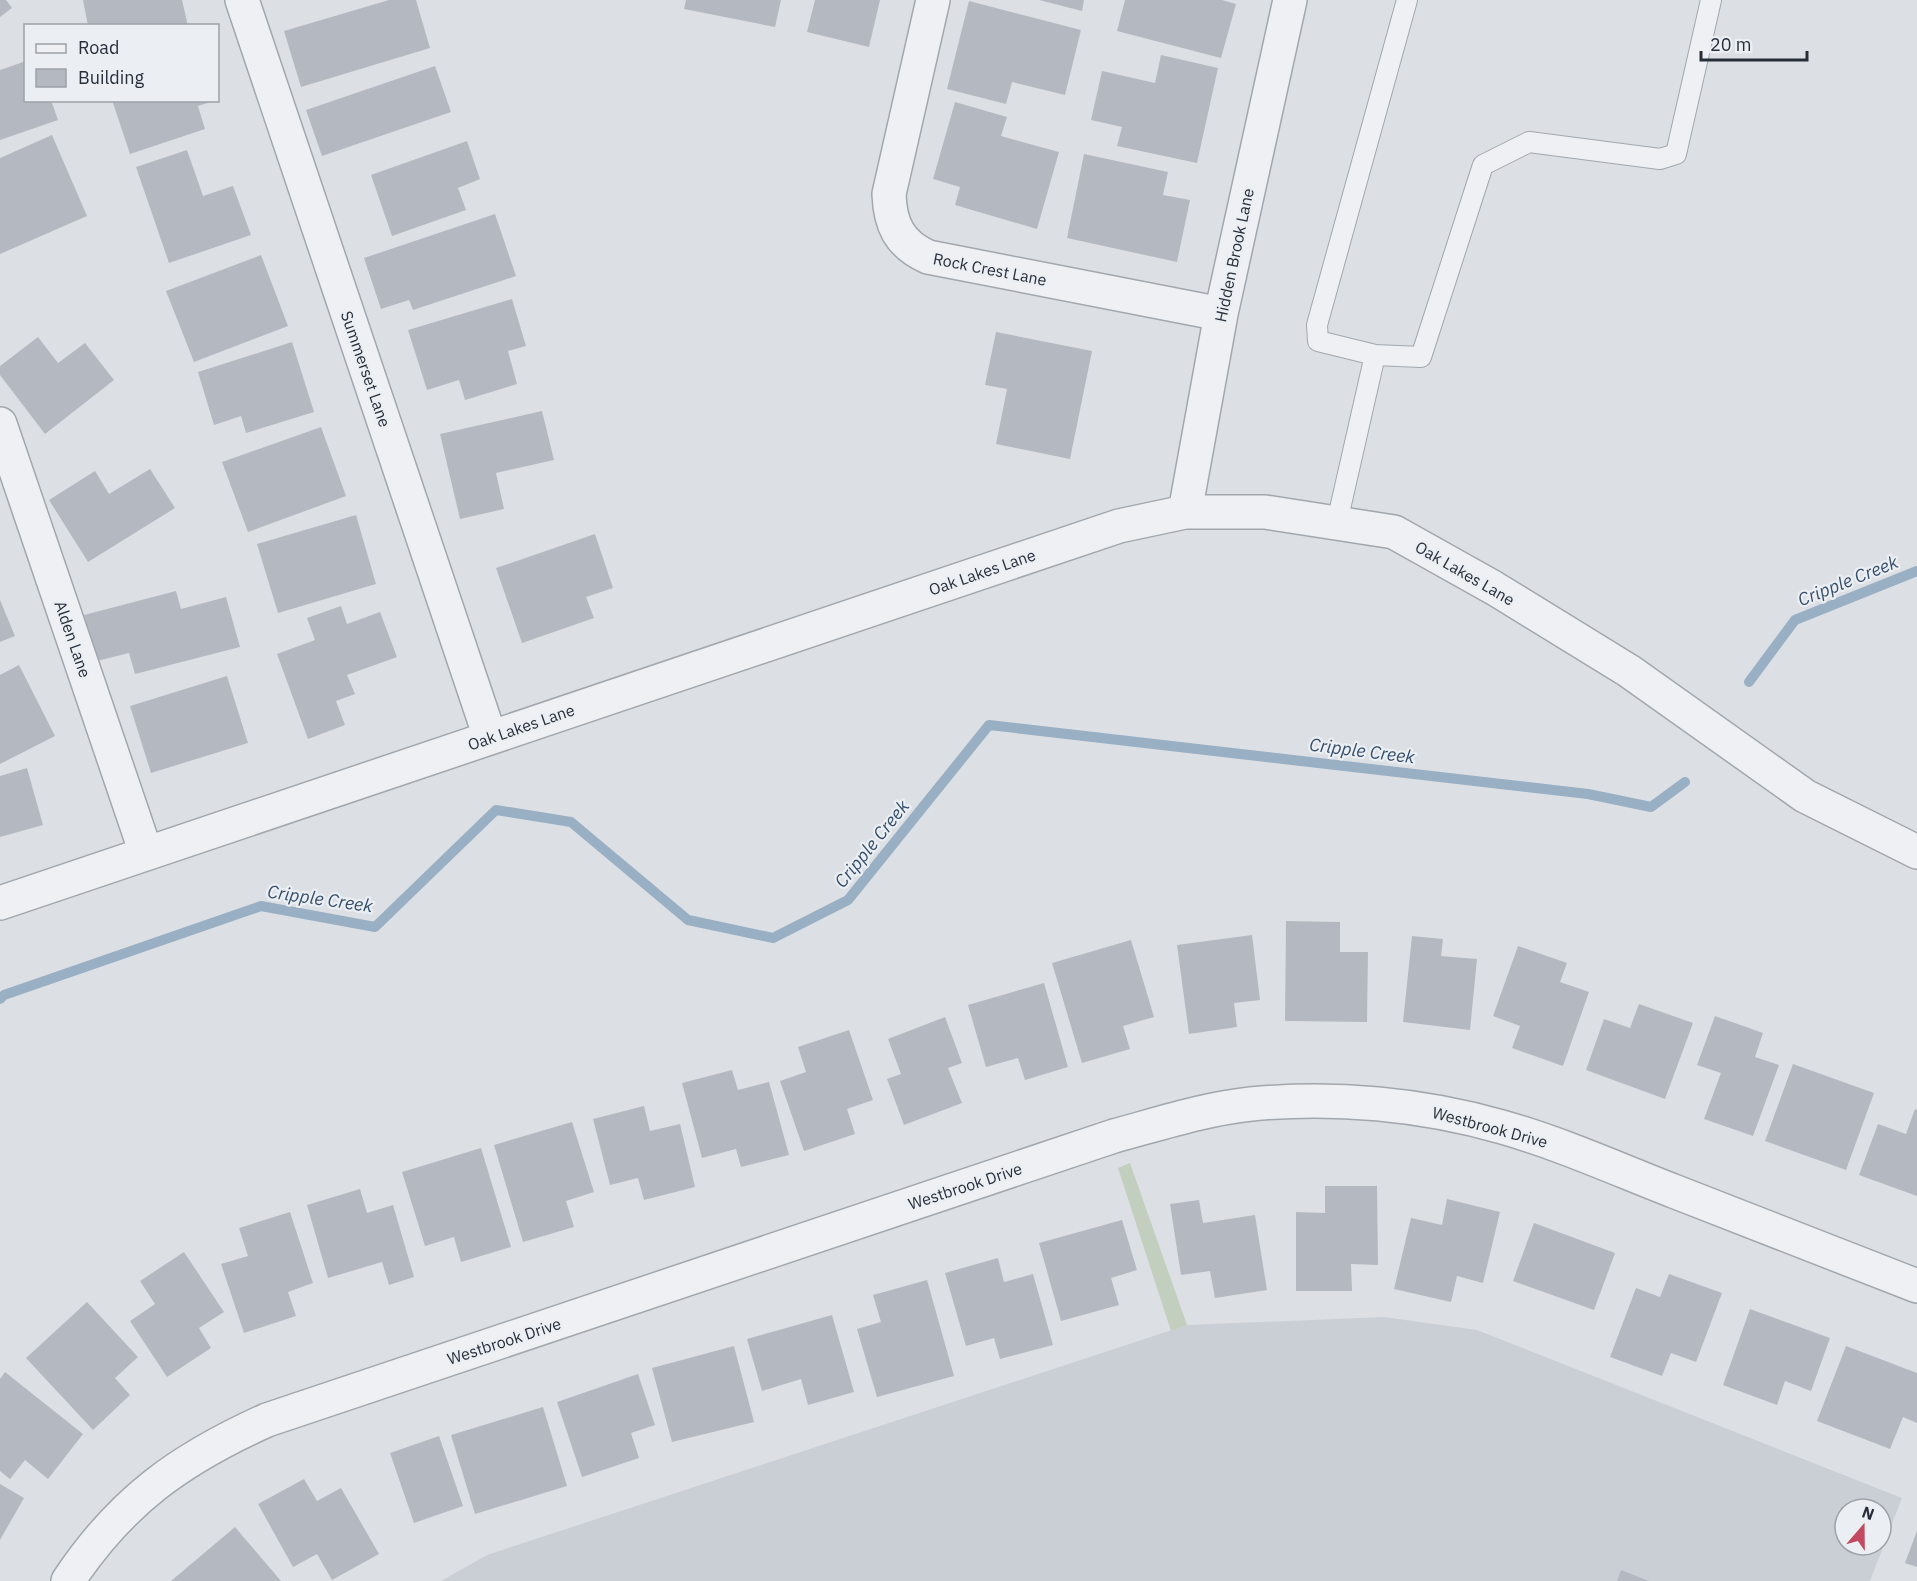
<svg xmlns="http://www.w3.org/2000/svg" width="1917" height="1581" font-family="'IBM Plex Sans',sans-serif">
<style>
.built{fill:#cacfd6;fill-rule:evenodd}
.green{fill:#c2cebe}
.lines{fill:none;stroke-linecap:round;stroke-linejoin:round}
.stream{stroke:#99afc3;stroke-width:10}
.building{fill:#b4b9c1}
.lane-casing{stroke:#a2a7ae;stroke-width:22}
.street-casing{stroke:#a2a7ae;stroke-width:36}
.lane{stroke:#eef0f4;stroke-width:20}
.street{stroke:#eef0f4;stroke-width:33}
.labels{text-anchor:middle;stroke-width:4.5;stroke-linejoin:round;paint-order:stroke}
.street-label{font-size:16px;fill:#272e3a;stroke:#ebeff3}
.water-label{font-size:18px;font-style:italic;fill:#354e6a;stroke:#ebeff3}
</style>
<rect width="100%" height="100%" fill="#dce0e5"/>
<!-- built -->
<path class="built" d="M1384,1317L1477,1330L1902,1498L1870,1581H441L487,1555L1187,1325ZM1845,1509H1881V1545H1845Z"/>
<!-- green -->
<path class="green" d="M1130,1163L1187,1325L1171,1331L1118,1168Z"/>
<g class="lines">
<!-- stream -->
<path class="stream" d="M1749,682L1795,620L1917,571
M0,999L4,995L261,906L375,927L496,810L571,822L688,920L773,938L848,900L989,725L1588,794L1651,807L1685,782"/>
</g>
<!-- building -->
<path class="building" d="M0,0H6L12,8L0,17Z
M83,0H182L188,26H88Z
M389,0H416L430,48L301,87L284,31Z
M686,0H781L775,27L684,9Z
M815,0H880L869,47L807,32Z
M1039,0H1084L1082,11Z
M1125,0H1222L1236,4L1221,58L1117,31Z
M969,1L1081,30L1065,95L1012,82L1006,104L947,89Z
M1161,55L1218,68L1197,163L1117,146L1122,127L1091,120L1102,71L1155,83Z
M26,61V100H51L58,120L0,140V70Z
M435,66L451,112L322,156L306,110Z
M112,100H214V101L198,106L205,129L130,154Z
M955,102L1007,117L1001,136L1059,152L1037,229L955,205L960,187L933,179Z
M52,135L87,216L0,254V158Z
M467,141L480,179L458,188L466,210L392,236L371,175Z
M187,150L203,196L233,186L251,235L169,263L136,167Z
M1084,154L1168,172L1163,195L1190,200L1177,262L1067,238Z
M495,214L516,276L413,310L409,300L381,309L364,258Z
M261,255L288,326L194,362L166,291Z
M512,299L526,346L508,351L517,384L465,400L459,380L427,390L408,330Z
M996,332L1092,351L1070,459L996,444L1007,389L985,385Z
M38,337L58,363L85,343L114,380L45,434L0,375V366Z
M292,342L314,412L246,433L241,416L214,425L198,372Z
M542,411L554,460L496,473L504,509L460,519L440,434Z
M321,427L346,496L248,532L222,462Z
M150,469L175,508L88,562L49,500L95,471L109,494Z
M356,515L376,584L278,613L257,544Z
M595,534L613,588L586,597L594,618L522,643L496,568Z
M176,591L181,609L226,597L240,647L135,674L129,653L97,661L84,615Z
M0,600L15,636L0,642Z
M341,606L347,624L380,612L397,657L347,675L355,694L336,701L345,725L308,739L277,654L315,640L307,618Z
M19,665L55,736L0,764V675Z
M227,676L248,743L151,773L130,706Z
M27,768L43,825L0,837V776Z
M1286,921L1340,922V952H1368L1367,1022L1285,1021Z
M1252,935L1260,1000L1234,1003L1237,1027L1189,1034L1177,945Z
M1412,936L1443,939L1441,956L1477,959L1470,1030L1403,1022Z
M1131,940L1154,1017L1123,1026L1130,1049L1082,1063L1052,963Z
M1518,946L1567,963L1560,982L1589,992L1563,1066L1512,1048L1520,1026L1493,1016Z
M1044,983L1068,1067L1025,1080L1018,1058L986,1067L968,1005Z
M1639,1004L1693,1023L1665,1099L1586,1070L1604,1019L1630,1028Z
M1715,1016L1763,1033L1755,1057L1779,1065L1753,1136L1704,1119L1721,1073L1697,1065Z
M945,1017L962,1063L948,1068L962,1103L904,1125L887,1079L901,1074L888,1039Z
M849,1030L873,1100L847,1109L855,1134L804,1151L780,1081L806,1072L798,1047Z
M1793,1064L1874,1093L1846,1170L1765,1141Z
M732,1070L738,1090L769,1082L789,1155L741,1167L736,1149L702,1158L682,1083Z
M644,1106L650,1131L680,1124L695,1187L644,1200L638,1178L610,1185L593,1119Z
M1915,1109L1917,1110V1196L1859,1175L1878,1124L1906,1134Z
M572,1122L594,1192L566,1201L574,1227L523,1242L494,1145Z
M481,1148L511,1247L461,1262L454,1237L425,1246L402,1172Z
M1325,1186H1377L1378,1265L1351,1264L1352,1291H1296V1212L1325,1213Z
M360,1189L367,1213L393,1205L414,1277L389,1285L382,1262L328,1278L307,1205Z
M1447,1199L1500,1212L1483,1283L1457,1276L1451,1302L1394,1289L1411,1218L1442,1225Z
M1199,1200L1203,1223L1255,1215L1267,1290L1215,1298L1210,1271L1181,1275L1170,1204Z
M290,1212L313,1283L288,1292L296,1316L244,1333L221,1264L248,1256L239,1228Z
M1122,1220L1137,1270L1111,1278L1119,1305L1061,1321L1039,1243Z
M1534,1223L1615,1253L1594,1310L1513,1281Z
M184,1252L224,1312L199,1328L211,1348L167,1377L130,1321L155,1304L140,1281Z
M998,1258L1004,1282L1033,1274L1053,1345L1000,1359L994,1338L966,1346L945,1273Z
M1669,1274L1722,1293L1696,1362L1671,1353L1662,1376L1610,1357L1636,1288L1660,1297Z
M927,1280L954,1376L877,1397L857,1329L881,1322L873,1295Z
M87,1302L138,1357L115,1378L130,1395L93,1430L26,1358Z
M1750,1309L1830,1338L1811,1391L1785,1381L1777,1405L1723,1385Z
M832,1315L854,1392L808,1405L801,1379L762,1391L747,1339Z
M734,1346L754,1422L672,1442L652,1368Z
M1846,1346L1917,1373V1423L1903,1417L1890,1449L1817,1421Z
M5,1372L83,1434L48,1479L25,1460L10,1479L0,1471V1379Z
M638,1374L655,1425L631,1433L639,1458L582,1477L557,1402Z
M543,1407L567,1486L475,1514L451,1435Z
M439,1436L463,1506L414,1523L390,1453Z
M304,1479L317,1501L341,1488L379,1554L332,1580L317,1554L293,1567L258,1504Z
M0,1484L24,1498L0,1540Z
M235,1527L281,1581H171Z
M1917,1531V1567L1905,1563Z
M1621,1570L1649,1581H1617Z"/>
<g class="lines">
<defs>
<path id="lane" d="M1407,0L1317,325L1318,341L1375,355L1421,357L1483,165L1529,142L1660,159L1676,154L1711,0
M1337,522L1375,355"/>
<path id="street" d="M242,0L490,737
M933,0L889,194C890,224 899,244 928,257L1221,314
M0,424L146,853
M1185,512L1221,314L1290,0
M0,903L1119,526L1185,512H1265L1394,532L1494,588L1629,671L1805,796L1917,852
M68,1581C121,1501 180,1459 267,1420L1114,1136C1159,1124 1204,1109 1251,1104C1334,1096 1422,1104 1502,1127C1562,1144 1619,1170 1676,1192C1757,1223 1837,1255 1917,1286"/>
</defs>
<!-- lane casing -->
<use href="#lane" class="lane-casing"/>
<!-- street casing -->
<use href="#street" class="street-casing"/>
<!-- lane -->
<use href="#lane" class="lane"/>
<!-- street -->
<use href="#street" class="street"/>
</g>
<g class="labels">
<!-- street labels -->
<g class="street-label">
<text transform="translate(1234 255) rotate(-78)" y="6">Hidden Brook Lane</text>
<text transform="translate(990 269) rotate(11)" y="6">Rock Crest Lane</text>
<text transform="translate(366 369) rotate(71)" y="6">Summerset Lane</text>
<text transform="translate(982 572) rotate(-19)" y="6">Oak Lakes Lane</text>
<text transform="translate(1465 573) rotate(30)" y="6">Oak Lakes Lane</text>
<text transform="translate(73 639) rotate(71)" y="6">Alden Lane</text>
<text transform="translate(521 727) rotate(-19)" y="6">Oak Lakes Lane</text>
<text transform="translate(1490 1127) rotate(15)" y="6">Westbrook Drive</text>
<text transform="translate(965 1186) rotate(-18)" y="6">Westbrook Drive</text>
<text transform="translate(504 1341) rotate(-18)" y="6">Westbrook Drive</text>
</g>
<!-- water labels -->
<g class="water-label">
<text transform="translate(1848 581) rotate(-22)" y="6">Cripple Creek</text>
<text transform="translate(1362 751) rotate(7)" y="6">Cripple Creek</text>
<text transform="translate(872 844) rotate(-51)" y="6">Cripple Creek</text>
<text transform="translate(320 899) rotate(8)" y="6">Cripple Creek</text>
</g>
</g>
<!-- legend -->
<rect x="24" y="24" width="195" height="78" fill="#ebeff3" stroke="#9da2a9" stroke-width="1.5"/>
<rect x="36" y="44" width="30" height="9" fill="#eef0f4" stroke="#9da2a9" stroke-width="1.5"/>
<text x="78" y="54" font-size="18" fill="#272e3a">Road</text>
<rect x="36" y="69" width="30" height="18" fill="#b4b9c1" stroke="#9da2a9" stroke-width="1.5"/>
<text x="78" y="84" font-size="18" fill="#272e3a">Building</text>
<!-- north arrow -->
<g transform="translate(1863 1527) rotate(20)"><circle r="28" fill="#ebeff3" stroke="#9da2a9" stroke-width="1.5"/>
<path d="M0-4.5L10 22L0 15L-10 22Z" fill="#c2495f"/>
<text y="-9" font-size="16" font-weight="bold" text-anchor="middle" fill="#272e3a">N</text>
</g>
<!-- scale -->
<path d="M1701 51v9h106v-9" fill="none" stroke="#272e3a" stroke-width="3"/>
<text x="1710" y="51" font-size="18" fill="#272e3a" stroke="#ebeff3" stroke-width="4.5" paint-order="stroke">20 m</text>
</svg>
